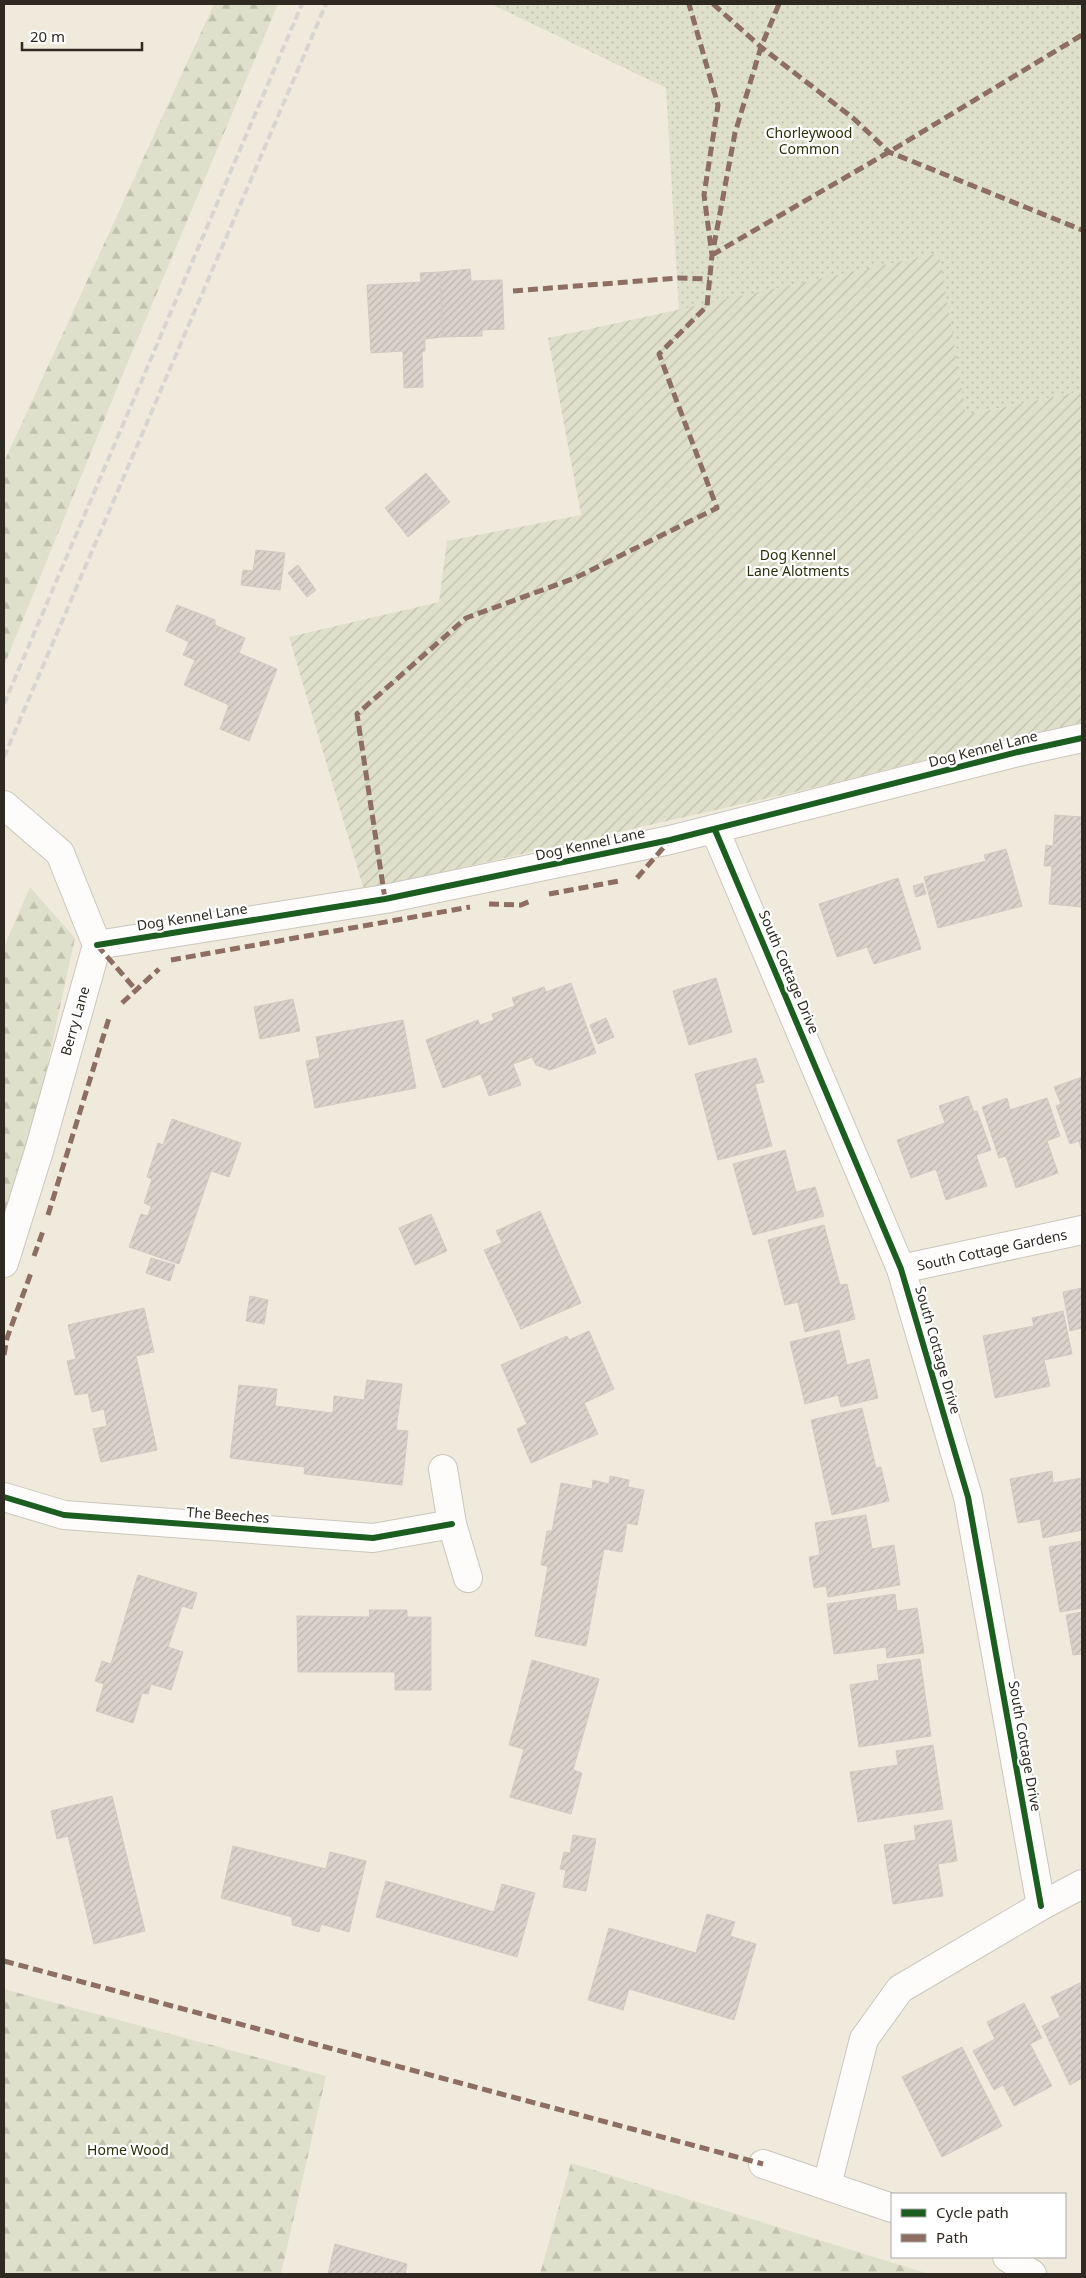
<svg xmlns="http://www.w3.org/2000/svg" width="1086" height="2278" font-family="'Noto Sans',sans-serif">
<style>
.forest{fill:url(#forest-firs)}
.park{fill:url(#park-dots)}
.garden{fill:url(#garden-furrows)}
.building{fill:url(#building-hatch);stroke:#d1cac2}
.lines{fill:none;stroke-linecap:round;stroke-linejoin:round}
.minor-casing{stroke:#cbc6bd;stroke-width:30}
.minor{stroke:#fdfcfa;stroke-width:28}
.rail{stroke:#d6d5d0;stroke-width:4;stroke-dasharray:8 4;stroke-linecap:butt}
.quiet{stroke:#8d6e63;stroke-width:5;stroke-dasharray:10 5;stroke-linecap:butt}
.cycleway-casing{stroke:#fff;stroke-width:9}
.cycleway{stroke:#1b5e20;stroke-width:6}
.labels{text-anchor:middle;stroke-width:4.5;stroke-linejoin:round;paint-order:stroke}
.park-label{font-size:14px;fill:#2a3109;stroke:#fff}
.street-label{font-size:14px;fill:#2e2921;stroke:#fff}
</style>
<defs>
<pattern id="forest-firs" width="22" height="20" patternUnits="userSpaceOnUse" patternTransform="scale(1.25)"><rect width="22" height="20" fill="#dfe0cb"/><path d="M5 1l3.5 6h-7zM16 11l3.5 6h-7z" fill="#c0c0ae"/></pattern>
<pattern id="park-dots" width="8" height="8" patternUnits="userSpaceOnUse" patternTransform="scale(1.25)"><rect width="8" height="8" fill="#dfe0cb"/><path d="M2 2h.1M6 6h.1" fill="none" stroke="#c0c0ae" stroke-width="1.8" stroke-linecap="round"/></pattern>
<pattern id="garden-furrows" width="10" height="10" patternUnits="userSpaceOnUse" patternTransform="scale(1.25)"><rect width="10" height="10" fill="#dfe0cb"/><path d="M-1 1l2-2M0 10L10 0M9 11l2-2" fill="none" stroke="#c0c0ae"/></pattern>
<pattern id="building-hatch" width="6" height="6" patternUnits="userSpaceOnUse" patternTransform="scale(1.25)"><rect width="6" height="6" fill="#dad3cb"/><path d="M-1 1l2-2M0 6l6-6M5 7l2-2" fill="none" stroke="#bbb5ae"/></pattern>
</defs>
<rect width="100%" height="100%" fill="#f0eadd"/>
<!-- forest -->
<path class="forest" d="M214,4H278L120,381L4,666V462Z
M30,887L75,938L4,1264V947Z
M4,1989L326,2076L281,2274H4Z
M571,2163L929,2274H540Z"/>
<!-- park -->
<path class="park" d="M491,4H1082V391L966,415L938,253L679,313L666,88Z"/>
<!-- garden -->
<path class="garden" d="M939,253L966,415L1082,391V723L1015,737L830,784L364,890L289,637L439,602L447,541L581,515L548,338Z"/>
<!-- building -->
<path class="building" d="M470,269L471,281L502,280L504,329L482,330V336L443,337L440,272Z
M440,272L443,337L425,339V351L422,352L423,387L404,388L403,351L371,353L367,285L421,282L420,273Z
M426,473L450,502L408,537L385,508Z
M256,550L285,553L280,590L241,585L243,570L253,571Z
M298,565L316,590L307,597L288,573Z
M177,605L215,620V625L245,638L239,653L277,669L249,741L220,729L229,705L184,685L195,660L183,655L189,642L166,631Z
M1055,815L1082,817V907L1049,904L1052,866H1044L1046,845L1053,846Z
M1006,849L1022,906L938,928L924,877L986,861L984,855Z
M898,878L921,949L874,964L867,947L837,957L819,904Z
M923,883L926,894L916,897L913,886Z
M716,978L732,1032L689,1045L673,991Z
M571,983L596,1053L550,1070L536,1065L532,1057L513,1064L521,1085L489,1096L481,1074L443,1088L426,1040L478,1020L480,1025L494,1020L492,1014L515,1006L512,998L544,987L546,992Z
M293,999L300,1031L260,1039L254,1007Z
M606,1018L614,1037L598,1044L590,1025Z
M403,1020L416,1088L315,1108L306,1061L320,1058L316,1037Z
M756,1058L764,1082L755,1084L772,1146L718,1160L695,1074Z
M1082,1077V1152L1079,1141L1070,1144L1056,1106L1061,1104L1054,1087Z
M968,1096L974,1112L977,1111L991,1150L976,1155L987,1186L946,1200L936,1169L911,1178L897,1140L945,1123L939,1106Z
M1007,1098L1010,1110L1047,1098L1060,1136L1047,1141L1058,1173L1016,1188L1006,1156L999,1158L982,1107Z
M172,1119L241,1143L229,1177L211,1171L179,1264L129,1247L141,1214L148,1216L151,1206L144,1203L152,1179L147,1177L158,1143L163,1145Z
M785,1150L796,1192L815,1187L824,1216L753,1235L733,1164Z
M540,1211L581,1303L521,1329L484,1250L502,1243L496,1231Z
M431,1214L447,1251L415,1265L399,1228Z
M824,1225L840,1285L847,1284L855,1319L805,1332L798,1302L785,1305L768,1240Z
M151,1258L175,1265L170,1281L146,1273Z
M1082,1288V1328L1070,1331L1063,1292Z
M250,1296L268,1300L264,1324L246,1321Z
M144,1308L154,1352L136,1356L157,1450L101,1462L93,1429L107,1426L104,1409L92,1412L88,1393L75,1395L67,1361L76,1359L68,1325Z
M1063,1311L1072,1354L1044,1360L1050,1386L995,1398L983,1336L1034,1326L1032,1318Z
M839,1330L847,1365L869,1359L878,1398L841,1407L838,1395L805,1404L790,1342Z
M589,1331L614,1389L584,1403L598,1434L531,1463L517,1429L527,1424L501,1365L567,1336L569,1340Z
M367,1380L402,1384L396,1430L408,1431L402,1485L304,1474L305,1467L230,1458L239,1385L277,1389L275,1406L333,1413L334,1396L364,1400Z
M862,1408L876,1468L881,1467L889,1501L832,1515L811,1420Z
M1052,1471L1053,1483L1082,1478V1530L1043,1538L1040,1519L1018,1523L1010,1479Z
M610,1476L629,1480L628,1487L644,1490L637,1525L627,1523L622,1552L604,1549L586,1646L535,1636L548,1566L541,1565L547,1531H552L561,1483L592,1489L593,1480L609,1484Z
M866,1515L872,1549L894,1545L900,1585L828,1597L826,1586L814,1588L809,1557L820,1555L815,1523Z
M1082,1541V1608L1060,1612L1049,1547Z
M138,1575L197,1593L192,1609L182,1606L168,1647L183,1652L171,1690L151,1684L148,1694L142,1693L133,1723L96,1711L104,1684L95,1681L102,1661L111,1664Z
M895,1594L897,1611L917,1608L924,1653L887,1658L886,1647L834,1654L827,1604Z
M369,1610H407V1617H431V1690H395V1672H298L297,1616L370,1617Z
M1082,1612V1654L1073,1655L1066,1615Z
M920,1659L931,1736L859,1747L850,1685L879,1680L877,1665Z
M532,1660L599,1679L573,1770L582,1773L571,1814L510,1797L524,1749L509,1745Z
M933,1745L943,1809L858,1822L850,1772L898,1765L896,1751Z
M112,1796L145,1931L94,1944L68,1836L57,1839L51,1811Z
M951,1820L957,1861L938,1864L943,1896L893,1904L884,1845L916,1840L914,1826Z
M573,1835L596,1839L586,1891L563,1887L566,1870L560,1869L564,1852L570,1853Z
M233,1846L326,1869L330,1852L366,1861L349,1932L321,1924L319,1932L292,1925V1917L221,1898Z
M386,1881L494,1912L502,1884L535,1893L517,1957L376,1917Z
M707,1914L735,1922L730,1936L756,1944L734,2020L629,1989L623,2010L588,2000L609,1928L696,1953Z
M1082,1982V2078L1070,2085L1042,2026L1060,2017L1051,1997Z
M1024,2003L1042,2038L1030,2044L1052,2086L1014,2106L1003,2085L994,2090L973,2051L995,2039L987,2022Z
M962,2047L1002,2126L942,2157L902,2077Z
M335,2244L407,2264L405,2274H328Z"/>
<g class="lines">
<defs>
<path id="minor" d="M4,805L60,853L97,945L39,1151L4,1263
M715,830L901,1269L968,1497L1041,1906
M97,945L385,899L670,840L1018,752L1082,738
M901,1269L1082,1230
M443,1469L452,1524L468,1578
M4,1497L64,1515L373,1538L452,1524
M763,2164L892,2208
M827,2185L864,2039L900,1989L1041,1906L1082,1884
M1007,2257L1032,2274"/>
</defs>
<!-- minor casing -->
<use href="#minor" class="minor-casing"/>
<!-- minor -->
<use href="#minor" class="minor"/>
<!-- rail -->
<path class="rail" d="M4,704L302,4
M4,757L326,4"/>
<!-- quiet -->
<path class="quiet" d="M713,4L761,47L853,118L889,152L1082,230
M714,245L735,133L761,47L779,4
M712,255L889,152L1082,35
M513,291L678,278L709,279
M637,878L670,840
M549,894L619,881
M385,899L357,714L466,618L575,578L717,508L659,354L707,306L712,255L704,195L718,105L689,4
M489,904L521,905L533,900
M97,945L136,990
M171,960L470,907
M122,1003L159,969
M48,1215L109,1018
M34,1256L43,1231
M4,1355L7,1338L31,1273
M4,1961L763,2164"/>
<defs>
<path id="cycleway" d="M715,830L901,1269L968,1497L1041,1906
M97,945L385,899L670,840L1018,752L1082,738
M4,1497L64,1515L373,1538L452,1524"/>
</defs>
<!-- cycleway casing -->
<use href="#cycleway" class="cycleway-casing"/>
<!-- cycleway -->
<use href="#cycleway" class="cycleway"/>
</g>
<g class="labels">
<!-- park labels -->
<g class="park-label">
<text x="809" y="138">Chorleywood<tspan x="809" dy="16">Common</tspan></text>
<text x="798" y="560">Dog Kennel<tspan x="798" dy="16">Lane Alotments</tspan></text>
<text x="128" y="2155">Home Wood</text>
</g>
<!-- street labels -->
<g class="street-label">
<text transform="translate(983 749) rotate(-14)" y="5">Dog Kennel Lane</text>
<text transform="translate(590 844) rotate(-12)" y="5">Dog Kennel Lane</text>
<text transform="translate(192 917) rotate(-9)" y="5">Dog Kennel Lane</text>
<text transform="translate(789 972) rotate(67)" y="5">South Cottage Drive</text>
<text transform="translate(75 1021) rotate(-74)" y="5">Berry Lane</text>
<text transform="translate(992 1250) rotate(-12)" y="5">South Cottage Gardens</text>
<text transform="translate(938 1350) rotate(74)" y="5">South Cottage Drive</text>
<text transform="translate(228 1515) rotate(4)" y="5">The Beeches</text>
<text transform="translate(1025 1746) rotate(80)" y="5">South Cottage Drive</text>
</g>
</g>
<!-- border -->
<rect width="1086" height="2278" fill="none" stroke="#2e2921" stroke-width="10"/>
<!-- legend -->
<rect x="891" y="2193" width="175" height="65" fill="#ffffff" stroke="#aba9a6"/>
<rect x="901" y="2209" width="25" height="8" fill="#1b5e20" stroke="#aba9a6"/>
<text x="936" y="2218" font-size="15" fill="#2e2921">Cycle path</text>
<rect x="901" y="2234" width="25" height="8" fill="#8d6e63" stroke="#aba9a6"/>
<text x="936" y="2243" font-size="15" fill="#2e2921">Path</text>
<!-- scale -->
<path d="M22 42v8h120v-8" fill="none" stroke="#2e2921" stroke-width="2.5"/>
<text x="30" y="42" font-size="15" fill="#2e2921" stroke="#ffffff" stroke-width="4" paint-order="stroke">20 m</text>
</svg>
